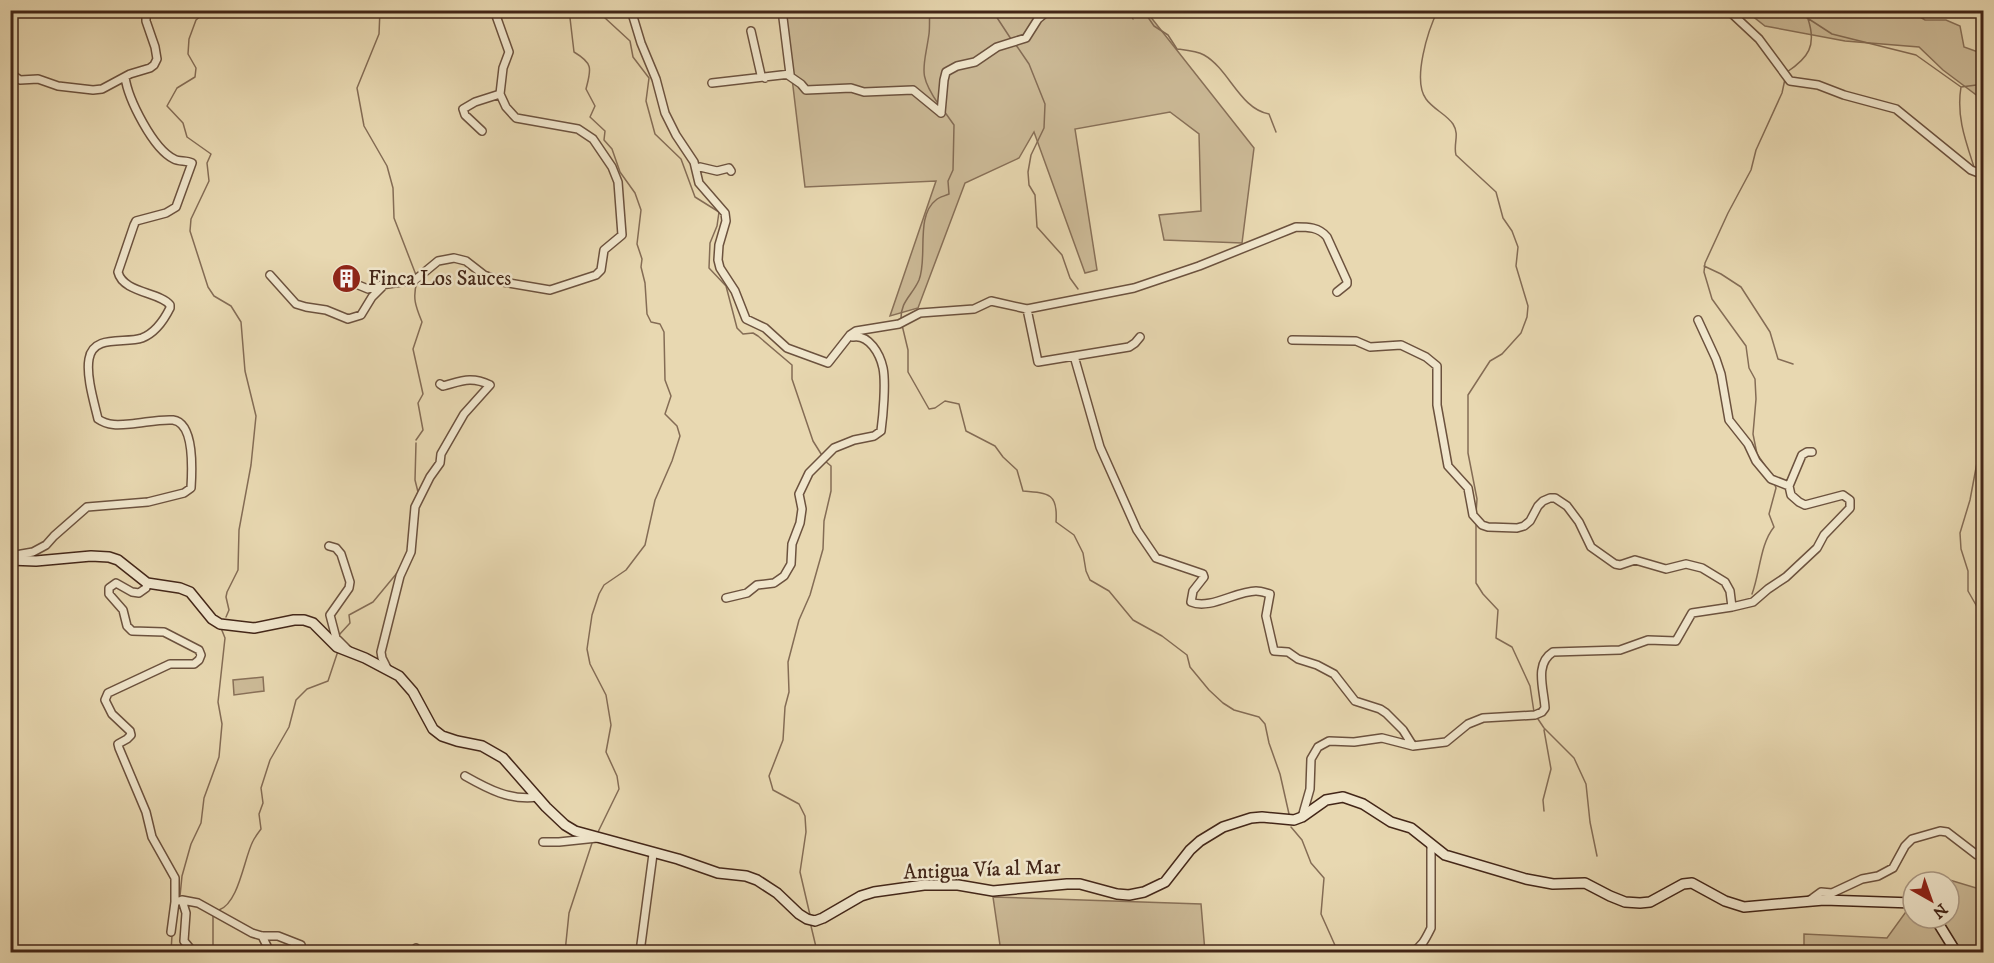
<svg xmlns="http://www.w3.org/2000/svg" width="1994" height="963" font-family="'IM FELL DW Pica',serif">
<style>
.green{fill:#ccba97;stroke:#887058;stroke-width:1.5}
.lines{fill:none;stroke-linecap:round;stroke-linejoin:round}
.stream{stroke:#846c55;stroke-width:1.5}
.minor-casing{stroke:#6c523e;stroke-width:10}
.secondary-casing{stroke:#432618;stroke-width:12}
.minor{stroke:#f0e6cc;stroke-width:7}
.secondary{stroke:#f0e6cc;stroke-width:9}
.labels{text-anchor:middle;stroke-width:5;stroke-linejoin:round;paint-order:stroke}
.poi-label{font-size:21px;fill:#432618;stroke:#f0e6cc;text-anchor:start}
.street-label{font-size:21px;fill:#432618;stroke:#f0e6cc}
</style>
<rect width="100%" height="100%" fill="#e8d8b1"/>
<filter id="stains"><feTurbulence type="fractalNoise" baseFrequency=".00333" numOctaves="4"/><feColorMatrix values="0 0 0 0 .2 0 0 0 0 .09 0 0 0 0 .02 0 0 0 .5 -.17"/></filter>
<radialGradient id="worn" r=".72"><stop offset=".6" stop-color="#630" stop-opacity="0"/><stop offset="1" stop-color="#630" stop-opacity=".3"/></radialGradient>
<!-- green -->
<path class="green" d="M784,11H1146L1254,148L1242,243L1164,240L1159,215L1201,211L1199,134L1170,112L1075,129L1097,270L1085,273L1034,132L1019,158L965,183L918,308L890,316L936,181L805,187Z
M1746,11H1910L1925,20H1946L1960,26L1964,47L1978,52L1983,26V100L1943,70L1919,47L1845,41L1765,26Z
M263,677L264,691L234,695L233,680Z
M1933,875L1983,890V952H1804V934L1887,938L1913,902V918H1949V882H1928Z
M993,897L1201,904L1205,952H1001Z"/>
<g class="lines">
<!-- stream -->
<path class="stream" d="M208,10L196,20L189,39L188,54L196,68L195,77L177,88L167,106L183,123L187,137L211,154L207,163L209,181L191,219L190,231L208,287L214,296L231,306L241,322L245,371L256,416L251,465L239,530L238,570L227,592L226,597L229,610L226,617
M380,10L379,34L357,88L364,126L387,166L393,188L394,218L416,275
M566,10L570,18L574,52C594,64 591,69 586,89L595,106L590,117L605,131L604,140L612,149L620,172L635,193L641,210L637,244L642,259L641,267L645,283L647,314L651,322L660,324L664,332L665,380L671,396L665,414L677,426L680,436L672,461L655,500L645,545L626,570L604,585L599,594L592,615L587,649L590,664L606,695L611,725L606,752L617,776L619,789L598,832
M601,10L605,18L630,41L633,57L649,78L646,101L655,134L681,159L695,197L719,212L717,226L710,243L709,268L726,286L737,328L743,334L753,333L758,336L792,365V379L813,441L823,457
M930,10C929,18 930,26 929,34C924,69 917,73 939,105
M992,10L1011,39
M1128,10L1133,19
M1143,10L1154,26L1168,35L1177,49C1185,50 1197,51 1204,55C1229,69 1240,109 1269,114L1276,132
M1438,10C1428,30 1412,80 1426,99C1433,109 1446,114 1453,124C1460,135 1453,144 1456,155L1496,192L1503,218L1512,231L1518,247L1516,266L1528,306L1527,317L1521,333L1502,354L1490,361L1468,395V453L1477,499L1476,514
M1795,10L1832,34L1916,55L1961,87L1984,84
M1016,45L1029,64L1045,104L1044,128L1031,155L1028,172L1029,185L1035,195L1037,227L1062,255L1070,278L1078,289
M1787,72C1808,58 1817,46 1808,19
M1961,87C1956,117 1966,142 1975,170
M1978,177L1982,186L1979,218L1984,237
M1704,266L1721,274L1741,287L1770,332L1778,359L1793,364
M901,321C900,301 912,296 919,280C928,258 915,216 936,200C939,197 945,196 949,194L948,181L953,170L954,125L944,111
M902,325L908,350V372L929,409L935,408L945,401L959,404L966,431L995,446L1003,457L1017,470L1023,491C1050,493 1058,494 1056,522L1074,535L1083,553L1086,571L1090,580L1109,591L1133,620L1162,636L1187,655L1190,667L1209,690L1223,703L1234,710L1259,717L1265,724L1269,743L1280,774L1289,814
M1984,425L1970,500L1960,533L1961,549L1968,571V591L1984,619
M416,440L423,430L418,403L423,394L413,349L422,322C416,307 412,298 417,282
M1766,467L1757,454L1753,434L1756,399L1755,379L1749,368L1746,346L1712,299L1704,272L1705,263L1728,213L1751,170L1756,150L1782,93L1785,79
M415,500L418,492L415,480L416,443
M1476,522V583L1483,594L1498,610L1496,638L1512,647L1530,686L1534,712
M1752,594C1760,573 1760,544 1774,527L1769,514L1776,488L1775,485
M339,635L350,623L349,615L373,602L397,573L404,560
M1536,716L1544,728L1574,758L1586,784L1590,822L1597,856
M1544,730L1551,769L1543,800L1544,811
M1291,827L1302,840L1311,863L1324,878L1321,914L1338,952
M180,896L182,876L191,844L201,823L204,798L219,757L222,724L218,702L225,638L221,628
M219,910C239,903 244,858 253,841C255,837 258,833 261,829L259,814L263,803L261,788L270,760L289,727L296,700L307,689L328,681L338,651
M810,915L800,872L806,832L805,816L799,804L773,790L769,776L783,740L785,707L789,692L788,662L799,620L810,595L823,549L824,521L831,491V466L825,461
M811,926L816,947L821,952
M213,950V915
M171,952L172,935
M565,952L569,913L593,840"/>
<defs>
<path id="minor" d="M631,10L641,43L656,79L665,113L676,135L694,162L699,183L725,213L726,221L719,245L718,260L720,268L735,291L746,319L765,328L787,348L828,363L850,335L856,331L899,324L920,313L974,309L991,301L1027,309L1134,288L1199,266L1296,227C1308,227 1319,227 1327,237L1347,281V284L1337,292
M1728,10L1759,39L1790,81L1818,85L1844,95L1896,109L1971,170L1984,175
M751,31L761,75L765,78
M10,73L20,80L38,79L58,86L93,90L102,89L130,74L150,68L154,65L157,59L155,47L146,21V14L149,10
M788,75L801,84L806,90L851,88L864,92L913,90L941,113
M712,83L790,74L782,10
M941,113L944,80L946,72L957,66L975,62L997,47L1026,38L1038,19L1049,10
M482,131L465,115L463,109L475,102L500,94
M696,169L700,167L717,171L729,168L731,171
M270,275L296,304L306,307L326,310L348,319L361,315L372,297L382,287
M351,282L368,289L381,285L415,280L438,261L454,258L466,261L484,275L503,282L550,290L596,275L601,270L604,250L622,235L618,182L612,167L593,139L578,129L516,118L506,107L500,94L503,68L509,52L494,10
M1027,309L1038,362L1129,347L1135,343L1140,337
M1698,320L1716,359L1721,374L1729,420L1748,444L1756,461L1771,479L1789,486
M1292,340L1356,341L1370,347L1401,345L1426,357L1437,366V405L1448,466L1468,488L1473,515L1482,525L1488,527L1517,528L1524,526L1530,521L1538,506L1543,501L1550,498H1555L1567,506L1579,522L1591,547L1615,564L1620,565L1635,560L1666,569L1686,564L1702,568L1725,582L1730,591L1732,607
M1074,356L1100,447L1137,530L1156,558L1203,574L1204,577L1193,591L1191,602C1210,610 1236,591 1256,591C1261,591 1266,593 1270,594L1266,616L1274,651L1288,652L1298,659L1317,665L1334,674L1355,701L1380,709L1386,713L1403,730L1413,746
M329,546L336,548L341,554L350,582L349,588L330,615L336,638L349,651
M10,556L33,552L46,545L54,536L87,507L148,502L184,493L191,488C192,472 195,423 173,420C159,419 144,423 130,424C119,425 108,426 98,419C94,402 86,376 89,359C93,334 125,344 142,338C155,333 164,320 170,308V305C160,292 123,293 118,272L134,225L136,221L166,213L176,207L192,163C186,160 179,162 174,159C153,149 128,99 125,77
M147,583L146,588L139,593L132,592L116,583L109,588V594L123,610L127,626L132,631L164,632L199,650L201,655L199,660L194,664H170L108,693L105,700L112,714L130,731L131,735L127,739L118,744L119,748L146,812L152,837L175,878V902L182,900L186,913L184,941L193,952
M726,598L747,593L757,585L774,583L784,576L791,564L792,544L800,523L802,509L799,494L809,473L834,448L854,440L874,436L881,431C883,416 886,383 883,368C880,354 869,334 853,337
M388,670L382,658L381,652L400,576L411,552L415,507L430,477L440,463L441,454L464,414L490,385C471,376 462,381 443,386L440,384
M465,776C488,789 510,801 538,797
M1302,817L1310,789L1311,759L1318,747L1329,741L1354,742L1382,738L1413,746L1446,742L1468,724L1483,718L1535,715L1542,712L1545,708C1544,689 1534,664 1553,652L1620,650L1648,640L1676,641L1692,613L1732,607L1753,602L1768,589L1786,577L1817,548L1824,535L1850,508V500L1843,495L1805,505L1799,502L1791,495L1789,486L1802,455L1807,452H1812
M543,842H559L597,838
M182,900L198,903L252,933L262,936H278L301,945
M1810,900L1821,892L1832,893L1862,879L1878,876L1893,868L1905,846L1912,839L1940,831L1947,832L1977,855L1984,853
M171,932L175,902
M262,936L270,952
M416,948L417,952
M640,952L653,854
M1412,952C1422,947 1426,938 1431,928V845"/>
<path id="secondary" d="M10,560L36,561L91,556L109,557L118,560L147,583L180,588L190,592L212,619L220,624L254,628L294,620H304L313,623L337,647L365,658L399,676L413,692L433,729L442,736L457,741L482,746L503,758L546,807L565,825L575,831L678,859L718,873L746,876L757,880L777,893L799,914L807,919L815,921L823,918L861,896L874,892L924,885H958L993,891L1067,884H1080L1117,894L1129,895L1144,892L1165,882L1190,850L1200,841L1223,827L1251,818L1262,817L1294,820L1302,817L1326,800L1343,797L1363,804L1391,822L1411,828L1445,855L1526,879L1553,884L1585,883L1610,896L1625,902L1640,903L1650,902L1683,884L1692,883L1725,901L1744,907L1824,900L1913,903
M1935,918L1956,952"/>
</defs>
<!-- minor casing -->
<use href="#minor" class="minor-casing"/>
<!-- secondary casing -->
<use href="#secondary" class="secondary-casing"/>
<!-- minor -->
<use href="#minor" class="minor"/>
<!-- secondary -->
<use href="#secondary" class="secondary"/>
</g>
<!-- icons -->
<defs>
<symbol id="building-disc" viewBox="-11 -11 22 22"><circle r="9.5" fill="#8f2418" stroke="#f0e6cc"/><path d="M-4-6H4V6H1V3H-1V6H-4ZM-2.5-4.3h1.7v1.8h-1.7ZM.8-4.3h1.7v1.8H.8ZM-2.5-1h1.7V.8h-1.7ZM.8-1h1.7V.8H.8Z" fill="#fff"/></symbol>
</defs>
<g fill-rule="evenodd">
<use href="#building-disc" x="330" y="262" width="33" height="33"/>
</g>
<g class="labels">
<!-- poi labels -->
<g class="poi-label">
<text x="368" y="285">Finca Los Sauces</text>
</g>
<!-- street labels -->
<g class="street-label">
<text transform="translate(982 869) rotate(-2)" y="7">Antigua Vía al Mar</text>
</g>
</g>
<!-- margin -->
<rect width="1994" height="963" fill="none" stroke="#e8d8b1" stroke-width="36"/>
<rect x="12" y="12" width="1970" height="939" fill="none" stroke="#432618" stroke-width="3"/>
<rect x="18" y="18" width="1958" height="927" fill="none" stroke="#432618" stroke-width="1.5"/>
<!-- north arrow -->
<g transform="translate(1931 900) rotate(140)"><circle r="28" fill="#f0e6cc" stroke="#ab9984" stroke-width="1.5"/>
<path d="M0-4.5L10 22L0 15L-10 22Z" fill="#8f2418"/>
<text y="-9" font-size="16" font-weight="bold" text-anchor="middle" fill="#432618">N</text>
</g>
<rect width="100%" height="100%" filter="url(#stains)"/>
<rect width="100%" height="100%" fill="url(#worn)"/>
</svg>
